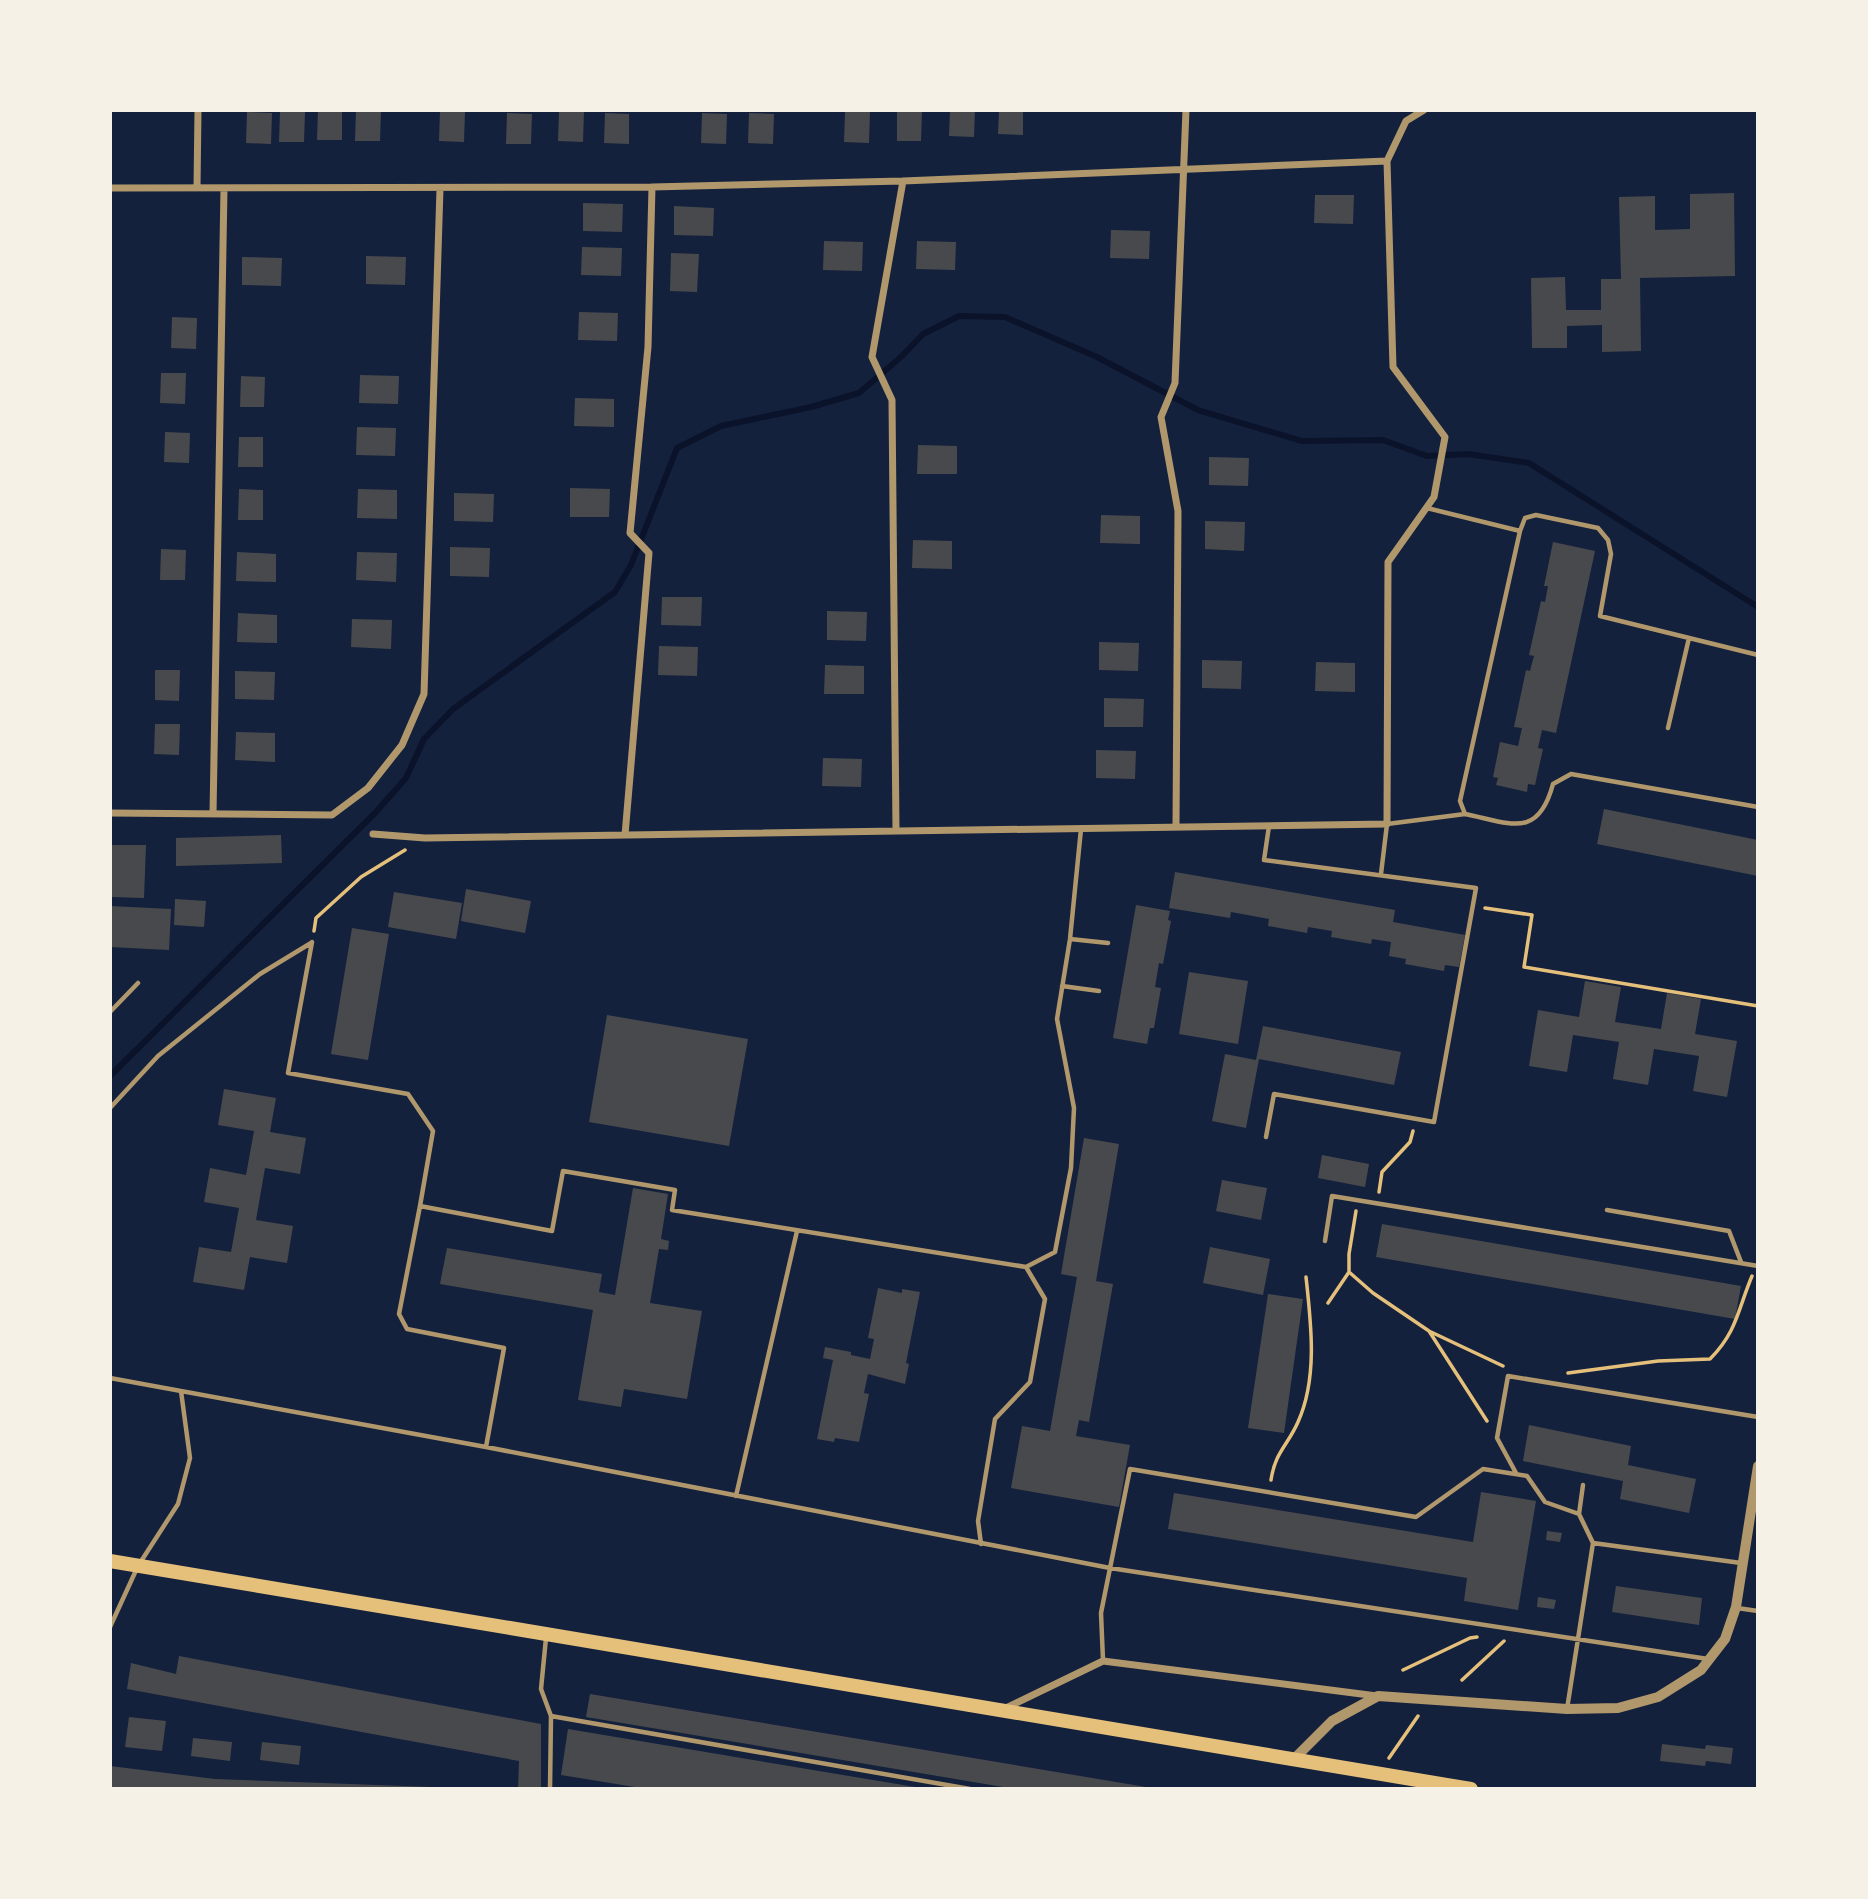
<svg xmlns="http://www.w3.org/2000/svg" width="1868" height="1899" font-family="Manrope,sans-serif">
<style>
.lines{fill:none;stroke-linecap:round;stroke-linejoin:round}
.stream{stroke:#0b132b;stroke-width:6}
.building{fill:#48494c}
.path{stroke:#e5c07b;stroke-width:3.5}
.service{stroke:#b1986c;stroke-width:4.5}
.minor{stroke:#b1986c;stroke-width:7}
.tertiary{stroke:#b1986c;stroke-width:10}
.trunk{stroke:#e5c07b;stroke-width:14}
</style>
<rect width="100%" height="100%" fill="#14213d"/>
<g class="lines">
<!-- stream -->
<path class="stream" d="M110,1076L375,813L406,778L424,739L453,709L615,592L631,565L677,448L721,426L811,407L859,393L902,356L923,334L959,316L1005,317L1097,357L1198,410L1302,441L1383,440L1427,456L1468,454L1529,463L1758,607"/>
</g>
<!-- building -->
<path class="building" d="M318,110H342V140H317Z
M356,110L381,111L380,141H355Z
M440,110L465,111L464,142L439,141Z
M897,110L922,111L921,141H897Z
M950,110H975L974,137L949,136Z
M999,110H1023V135L998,134Z
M280,111L305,112L304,142H279Z
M559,111H584L583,142L558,141Z
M247,112L272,113L271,144L246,143Z
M845,112H870L869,143L844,142Z
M507,113L532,114L531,144H506Z
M605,113L629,114V144L604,143Z
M702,113L727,114L726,144L701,143Z
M749,113L774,114L773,144L748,143Z
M1734,193L1735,276L1640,278L1641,351L1602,352V325L1567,326V348H1532L1531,278L1565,277L1566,310H1601V279H1621L1619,197L1655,196V230L1690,229V194Z
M1315,195H1354L1353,224L1314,223Z
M583,203L623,204L622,232L583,231Z
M674,206L714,208L713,236L674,235Z
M1111,230L1150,231L1149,259L1110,258Z
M824,241L863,242L862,271L823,270Z
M917,241L956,242L955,270L916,269Z
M582,247L622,248L621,276L581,275Z
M671,253L699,254L697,292L670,291Z
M366,256L406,257L405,285L366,284Z
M242,257L282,258L281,286L242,285Z
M579,312L618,313L617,341L578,340Z
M172,317L197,318L196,349L171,348Z
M161,373H186L185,404L160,403Z
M360,375L399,376L398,404L359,403Z
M241,376L265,377L264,407H240Z
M575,398L614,399V427L574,426Z
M357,427L396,428L395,456L356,455Z
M165,432L190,433L189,463L164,462Z
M239,437H263V467H238Z
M918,445L957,446V474H917Z
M1209,457L1249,458L1248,486L1209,485Z
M570,488L610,489L609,517H570Z
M239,489L263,490V520H238Z
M358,489L397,490V519L357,518Z
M454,493L494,494L493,522L454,521Z
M1101,515L1140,516V544L1100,543Z
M1205,521L1245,522L1244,551L1205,549Z
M913,540L952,541V569L912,568Z
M1553,542L1595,551L1556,733L1542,730L1538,748L1543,749L1535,785L1528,784L1527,792L1496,785L1498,778L1493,777L1500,742L1518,746L1522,728L1514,727L1526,670L1530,671L1532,663L1534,656L1529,655L1541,601L1545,602L1548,586H1544Z
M450,547L490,548L489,577L450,576Z
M161,549L186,550L185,580H160Z
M237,552L276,554V582L236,581Z
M357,552L397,553L396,582L356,580Z
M662,597H702L701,626L661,625Z
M827,611L867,612L866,641L827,640Z
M238,613L277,615V643L237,642Z
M352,619L392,620L391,649L351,647Z
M1099,642L1139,643L1138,671L1099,670Z
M659,646L698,647L697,676L658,675Z
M1202,660L1242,661L1241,689L1202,688Z
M1316,662L1355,663V692L1315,691Z
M825,665L864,666V694H824Z
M155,670H180L179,701L155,700Z
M235,671L275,672L274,700L235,699Z
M1104,698L1144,699L1143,727H1104Z
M155,724H180L179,755L154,754Z
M236,732L275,733V762L235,760Z
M1096,750L1136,751L1135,779L1096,778Z
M823,758L862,759L861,787L822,786Z
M1604,809L1758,840V876L1597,844Z
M281,835L282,863L176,866V838Z
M110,845H146L144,898L110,897Z
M1175,872L1395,910L1393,922L1465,935L1459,967L1445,965L1444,971L1405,964L1406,959L1389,956L1391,942L1372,939L1371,944L1331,937L1332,931L1308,927L1307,933L1268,926L1269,919L1231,912L1230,918L1169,908Z
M466,889L531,901L525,933L461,921Z
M394,892L462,903L456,939L388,927Z
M175,899L206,901L204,927L174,925Z
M1136,905L1170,911L1168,920L1171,921L1163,964L1159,963L1155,987L1161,988L1154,1028H1150L1147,1044L1113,1038Z
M110,906L171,909L169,950L110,947Z
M352,928L389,934L368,1060L331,1054Z
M1189,972L1248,981L1238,1044L1179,1034Z
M1585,981L1621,987L1615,1022L1661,1029L1667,993L1701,999L1695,1034L1737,1041L1727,1097L1693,1091L1699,1056L1654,1049L1648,1085L1613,1079L1619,1042L1573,1035L1567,1072L1529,1066L1538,1010L1579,1017Z
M607,1015L748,1039L729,1146L589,1122Z
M1263,1026L1401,1052L1394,1085L1259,1059L1246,1128L1212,1121L1225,1054L1256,1060Z
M224,1089L276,1098L270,1132L306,1138L300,1174L265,1168L256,1220L293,1226L287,1263L250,1257L244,1290L193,1282L199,1247L231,1252L239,1208L204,1202L210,1168L246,1175L254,1131L218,1125Z
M1084,1138L1119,1144L1096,1281L1113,1284L1089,1422L1079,1420L1076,1436L1130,1445L1119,1507L1011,1488L1022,1426L1050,1431L1077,1277L1061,1274Z
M1322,1155L1369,1164L1365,1187L1318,1178Z
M1222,1180L1267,1188L1261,1220L1216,1211Z
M633,1188L668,1194L661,1239L669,1241L668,1250L659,1249L650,1303L702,1311L687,1399L624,1389L621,1407L578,1400L593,1310L440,1284L447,1248L602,1274L599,1292L615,1295Z
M1382,1224L1741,1286L1735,1319L1376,1257Z
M1210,1247L1270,1259L1263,1295L1203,1283Z
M878,1288L902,1293V1289L920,1292L906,1363L909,1364L905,1384L868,1374L864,1393L869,1394L859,1442L835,1438L834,1442L817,1439L833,1360L823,1358L825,1347L851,1352V1355L870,1359L874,1339L868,1338Z
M1268,1294L1303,1299L1284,1433L1248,1428Z
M1529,1425L1631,1446L1628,1465L1696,1479L1689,1513L1620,1499L1623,1481L1523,1461Z
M1481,1492L1536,1501L1518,1610L1464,1601L1467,1578L1168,1529L1174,1493L1473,1542Z
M1547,1531L1562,1533L1560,1542L1546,1540Z
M1616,1586L1702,1598L1699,1625L1612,1612Z
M1538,1597L1556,1600L1554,1609L1537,1607Z
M179,1656L541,1724V1789H518L519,1761L127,1689L131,1663L176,1674Z
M590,1694L1146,1787V1789H1015L586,1717Z
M129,1717L166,1721L162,1751L125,1747Z
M568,1729L915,1787V1789H647L561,1775Z
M193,1738L232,1742L230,1761L191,1756Z
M262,1742L301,1746L299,1765L260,1760Z
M1662,1744L1705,1749L1706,1745L1733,1748L1731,1764L1706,1761L1705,1766L1660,1761Z
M110,1766L215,1779L432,1787V1789H110Z"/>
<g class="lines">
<!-- path -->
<path class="path" d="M1485,908L1532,915L1524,967L1758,1006
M314,931L316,918L361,877L405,850
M1379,1192L1382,1172L1410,1142L1413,1131
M1356,1211L1349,1254V1272L1373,1293L1429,1331L1487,1421
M1328,1303L1349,1272
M1431,1332L1503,1366
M1568,1373L1658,1361L1710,1359C1737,1332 1738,1309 1752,1276
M1271,1480C1275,1452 1288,1445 1298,1422C1318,1378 1311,1323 1306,1277
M1403,1670L1470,1638L1477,1637
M1462,1680L1504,1641
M1389,1758L1418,1716"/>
<!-- service -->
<path class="service" d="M1427,508L1520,531L1525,518L1536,515L1598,528L1608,540L1611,554L1600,616L1758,655
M1520,531L1460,801L1465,814C1510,823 1538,840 1553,784L1571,774L1758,807
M1668,728L1689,638
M1381,874L1387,824L1465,814
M1070,939L1108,943
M312,942L288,1073L408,1094L433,1131L420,1206L552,1231L563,1171L675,1190L672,1210L1026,1267L1045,1299L1030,1382L995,1419L978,1521L981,1544
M1062,986L1099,991
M110,1012L138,983
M110,1108L158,1056L260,974L311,943
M1266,1137L1274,1094L1434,1122L1476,888L1264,860L1269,826
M420,1206L399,1314L407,1329L504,1348L486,1447
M1607,1210L1729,1231L1741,1262
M1325,1241L1332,1196L1758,1266
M1026,1267L1055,1252L1071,1168L1074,1108L1057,1019L1070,939L1081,829
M110,1378L486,1447L1110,1568L1708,1659
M1516,1473L1497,1438L1508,1376L1758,1417
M736,1496L797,1231
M1579,1514L1583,1485
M1737,1608L1758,1611
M110,1627L138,1566L178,1504L190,1458L181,1391
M546,1638L541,1689L551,1716L550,1789
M1103,1660L1101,1613L1130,1469L1416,1517L1483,1469L1527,1476L1545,1502L1579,1514L1593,1543
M1567,1709L1593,1543L1741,1563
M551,1716L970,1789"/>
<!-- minor -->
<path class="minor" d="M110,188L652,187L903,181L1387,161L1406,121L1424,110
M197,188L198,110
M110,813L332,815L368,788L402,745L424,694L440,189
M213,814L224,189
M1176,827L1178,511L1161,417L1175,383L1186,110
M896,831L892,400L872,357L903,181
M373,834L425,838L1387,824L1388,562L1434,497L1445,437L1393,367L1387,161
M625,835L649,553L630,533L648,347L652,187
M1006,1708L1103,1661L1377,1696"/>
<!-- tertiary -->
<path class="tertiary" d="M1294,1759L1332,1721L1378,1696L1567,1709L1618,1708L1658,1697L1701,1670L1725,1639L1736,1607L1758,1466"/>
<!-- trunk -->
<path class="trunk" d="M110,1561L1471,1789"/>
</g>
<!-- border -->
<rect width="1868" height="1899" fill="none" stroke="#f6f1e7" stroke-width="224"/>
</svg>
